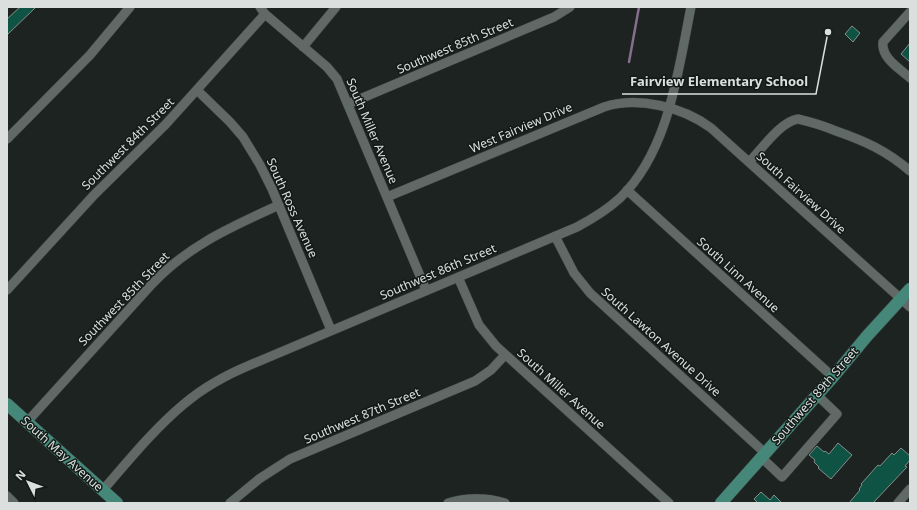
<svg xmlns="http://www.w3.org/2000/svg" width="917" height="510" font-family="'Noto Sans',sans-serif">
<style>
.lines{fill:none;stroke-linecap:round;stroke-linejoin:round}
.stream{stroke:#866e8e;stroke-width:2.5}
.building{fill:#0f5345;stroke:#858e8b}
.minor-casing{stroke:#393f3d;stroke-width:10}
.major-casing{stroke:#393f3d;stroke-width:13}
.minor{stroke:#606966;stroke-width:9}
.major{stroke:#458879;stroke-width:12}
.labels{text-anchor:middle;stroke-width:3;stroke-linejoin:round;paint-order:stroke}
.street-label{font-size:12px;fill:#dbe0df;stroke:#121a17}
.leader{fill:none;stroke:#dbe0df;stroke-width:1.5}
.callout-dot{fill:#dbe0df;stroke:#121a17;stroke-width:1.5}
.callout-label{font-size:13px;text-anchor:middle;font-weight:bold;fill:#dbe0df;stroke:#121a17;stroke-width:3;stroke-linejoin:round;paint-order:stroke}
</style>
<rect width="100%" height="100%" fill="#1c2321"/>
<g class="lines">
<!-- stream -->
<path class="stream" d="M629,62L639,7"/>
</g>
<!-- building -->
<path class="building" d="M20,7H36L7,35V19Z
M852,26L860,33L853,42L845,34Z
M910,43V62L901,54Z
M838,443L852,455L831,479L818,468L819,467L814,462L815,460L809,455L817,446L824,452L825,451L829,454Z
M901,448L910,456V460L905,466L907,467L873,503H849L860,490L859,489L862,485L861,484L878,465L880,466L892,453L894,455Z
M761,492L770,500L774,495L782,503H758L754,499Z"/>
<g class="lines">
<defs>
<path id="minor" d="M260,7L265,14L327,67L337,79L426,290
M910,12L883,42C881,58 899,68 910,78
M303,47L336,7
M197,90L230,122L243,137L260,165L272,189L331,330
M348,104L554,17L570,7
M7,139L90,55L130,7
M749,162C761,150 781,121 798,119C811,122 824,126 836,131C865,141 887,151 910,171
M627,190L833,377
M387,197L604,107C638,96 683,107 711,128L910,307
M555,236L574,273L590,293L765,453
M458,277L479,325L496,346L669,503
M7,290L94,195L166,124L265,14
M27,422L152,284C189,245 231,227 279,205
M761,457L782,477L837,414L817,395
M103,490C129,460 154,429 184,404C204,387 226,375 250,365L577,227C592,219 607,210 620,198C669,151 678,71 691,7
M7,496L14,503
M230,503L259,479L290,459L475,381L491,370L505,355
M448,503C468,497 485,497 505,503
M898,503L910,489"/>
<path id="major" d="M7,404L117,503
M721,503L833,377L867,336L910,289"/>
</defs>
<!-- minor casing -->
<use href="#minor" class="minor-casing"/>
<!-- major casing -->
<use href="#major" class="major-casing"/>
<!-- minor -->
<use href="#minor" class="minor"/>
<!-- major -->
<use href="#major" class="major"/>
</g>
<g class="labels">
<!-- street labels -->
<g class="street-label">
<text transform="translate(455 46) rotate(-23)" y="4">Southwest 85th Street</text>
<text transform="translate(521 128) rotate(-23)" y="4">West Fairview Drive</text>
<text transform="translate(372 131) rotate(67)" y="4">South Miller Avenue</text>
<text transform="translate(128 144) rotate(-45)" y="4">Southwest 84th Street</text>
<text transform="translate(801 193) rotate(42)" y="4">South Fairview Drive</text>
<text transform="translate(292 208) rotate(66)" y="4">South Ross Avenue</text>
<text transform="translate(438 272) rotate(-23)" y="4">Southwest 86th Street</text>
<text transform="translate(738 275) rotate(42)" y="4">South Linn Avenue</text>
<text transform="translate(124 299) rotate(-46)" y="4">Southwest 85th Street</text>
<text transform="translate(661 342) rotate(42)" y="4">South Lawton Avenue Drive</text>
<text transform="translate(561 389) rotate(42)" y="4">South Miller Avenue</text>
<text transform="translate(815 396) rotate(-49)" y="4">Southwest 89th Street</text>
<text transform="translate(362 416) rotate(-23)" y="4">Southwest 87th Street</text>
<text transform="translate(62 454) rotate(42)" y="4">South May Avenue</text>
</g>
</g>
<!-- callouts -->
<path class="leader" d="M828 32L816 94H622"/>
<circle class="callout-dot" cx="828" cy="32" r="4"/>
<g class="callout-label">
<text x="719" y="86">Fairview Elementary School</text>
</g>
<!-- border -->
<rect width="917" height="510" fill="none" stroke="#dbe0df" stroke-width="16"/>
<!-- north arrow -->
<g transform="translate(28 482) rotate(312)" stroke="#121a17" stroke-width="3" paint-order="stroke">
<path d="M0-3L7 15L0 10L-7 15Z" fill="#dbe0df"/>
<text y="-6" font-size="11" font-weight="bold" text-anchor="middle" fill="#dbe0df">N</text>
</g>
</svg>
